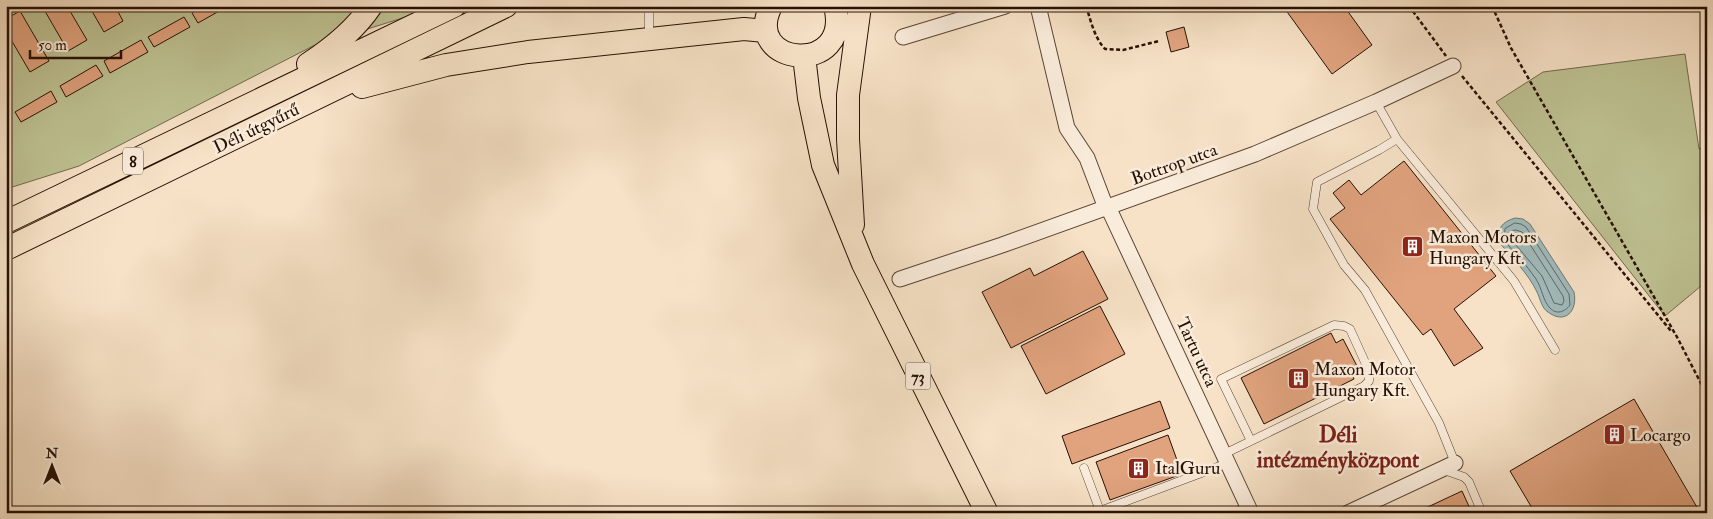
<svg xmlns="http://www.w3.org/2000/svg" width="1713" height="519" font-family="'IM FELL Double Pica',serif">
<style>
.green{fill:#bfc394;stroke:#726a4c}
.water{fill:#a0bcbe;stroke:#6f7773}
.lines{fill:none;stroke-linecap:round;stroke-linejoin:round}
.shore{stroke:#636660;stroke-width:1}
.building{fill:#e0a37e;stroke:#261003}
.lane-casing{stroke:#5a4434;stroke-width:9}
.street-casing{stroke:#5a4434;stroke-width:17}
.primary-casing{stroke:#261003;stroke-width:24}
.path{stroke:#261003;stroke-width:2.5;stroke-dasharray:4 2.5;stroke-linecap:butt}
.lane{stroke:#faecdb;stroke-width:8}
.street{stroke:#faecdb;stroke-width:15}
.primary{stroke:#f7e2c7;stroke-width:22}
.labels{text-anchor:middle;stroke-width:5;stroke-linejoin:round;paint-order:stroke}
.shield{fill:#faecdb;stroke:#665244;stroke-width:1}
.shield-label{font-size:16px;font-weight:bold;fill:#261003}
.street-label{font-size:18px;fill:#261003;stroke:#faecdb}
.poi-label{font-size:18px;fill:#261003;stroke:#faecdb;text-anchor:start}
.district-label{font-size:22px;font-weight:bold;fill:#7a1f14;stroke:#faecdb}
</style>
<rect width="100%" height="100%" fill="#f7e2c7"/>
<filter id="stains"><feTurbulence type="fractalNoise" baseFrequency=".004" numOctaves="4"/><feColorMatrix values="0 0 0 0 .2 0 0 0 0 .09 0 0 0 0 .02 0 0 0 .5 -.17"/></filter>
<radialGradient id="worn" r=".72"><stop offset=".6" stop-color="#630" stop-opacity="0"/><stop offset="1" stop-color="#630" stop-opacity=".3"/></radialGradient>
<!-- green -->
<path class="green" d="M6,6H441L313,46L79,166L6,189Z
M1685,54L1699,149L1707,145V281L1665,316L1496,102L1543,72Z"/>
<!-- water -->
<path class="water" d="M1515,218L1523,219L1530,224L1574,292C1578,311 1565,325 1548,312C1542,309 1540,298 1537,292C1528,273 1512,258 1499,242C1497,228 1502,222 1515,218Z"/>
<g class="lines">
<!-- shore -->
<path class="shore" d="M1515,223L1521,224L1526,227L1569,294L1570,305C1565,312 1556,315 1550,308C1543,301 1542,288 1536,279C1527,265 1514,253 1504,240L1505,229Z
M1516,230L1522,232L1563,296L1564,301L1562,305L1554,303L1542,276L1510,238V232Z"/>
</g>
<!-- building -->
<path class="building" d="M42,6H67L87,40L68,51Z
M89,6H115L123,21L104,32Z
M204,6H228L198,23L192,13Z
M1288,6H1344L1372,45L1332,74L1285,9Z
M20,11L49,61L30,72L6,31V19Z
M184,17L190,27L154,47L148,37Z
M1184,27L1189,47L1171,52L1166,32Z
M141,40L148,52L110,73L104,61Z
M96,65L103,76L66,97L60,86Z
M51,91L57,102L21,122L15,112Z
M1404,161L1496,276L1454,309L1483,348L1454,366L1431,329L1423,335L1330,219L1345,208L1333,193L1349,180L1361,195Z
M1083,251L1108,299L1011,348L982,292L1030,268L1034,276Z
M1100,306L1125,354L1046,394L1021,346Z
M1331,333L1336,343L1343,339L1357,366L1350,370L1354,379L1264,424L1241,378Z
M1634,399L1698,509L1692,513H1535L1510,471Z
M1160,401L1170,428L1072,464L1062,436Z
M1168,435L1182,474L1110,500L1096,462Z
M1462,491L1472,513H1415Z"/>
<g class="lines">
<defs>
<path id="lane" d="M649,37V11L653,6
M1376,102L1397,139L1514,281L1555,350
M1397,139L1379,150L1317,182L1313,209L1344,265L1365,290L1439,423L1455,463
M1224,454L1364,386L1369,381V371L1350,329L1344,326L1334,325L1221,379L1251,441
M1084,468L1100,511L1228,463
M1444,470L1464,477L1469,482L1482,513
M1233,513L1249,507"/>
<path id="street" d="M1038,6L1067,128L1087,158L1106,208
M903,37L1005,6
M1108,207L1251,513
M900,279L1002,245L1255,154L1376,102L1453,66
M1348,513L1455,463"/>
<path id="primary" d="M771,6C741,67 853,77 835,6
M804,56L809,98L823,165L863,264L987,513
M308,64C331,49 355,30 371,6
M362,87L446,65L528,52L744,29L765,31
M6,222L454,6
M853,225L848,139V95L860,6
M6,249L506,6"/>
</defs>
<!-- lane casing -->
<use href="#lane" class="lane-casing"/>
<!-- street casing -->
<use href="#street" class="street-casing"/>
<!-- primary casing -->
<use href="#primary" class="primary-casing"/>
<!-- path -->
<path class="path" d="M1086,6C1091,21 1094,37 1105,49L1123,50L1159,41
M1409,6L1446,56
M1492,6L1511,48L1677,337L1707,395
M1462,76L1671,331"/>
<!-- lane -->
<use href="#lane" class="lane"/>
<!-- street -->
<use href="#street" class="street"/>
<!-- primary -->
<use href="#primary" class="primary"/>
</g>
<!-- icons -->
<defs>
<symbol id="building-square" viewBox="-11 -11 22 22"><rect x="-9" y="-9" width="18" height="18" rx="4" fill="#8f2418" stroke="#faecdb"/><path d="M-4-6H4V6H1V3H-1V6H-4ZM-2.5-4.3h1.7v1.8h-1.7ZM.8-4.3h1.7v1.8H.8ZM-2.5-1h1.7V.8h-1.7ZM.8-1h1.7V.8H.8Z" fill="#fff"/></symbol>
</defs>
<g fill-rule="evenodd">
<use href="#building-square" x="1400" y="234" width="25" height="25"/>
<use href="#building-square" x="1286" y="366" width="25" height="25"/>
<use href="#building-square" x="1602" y="422" width="25" height="25"/>
<use href="#building-square" x="1126" y="456" width="25" height="25"/>
</g>
<g class="labels">
<!-- shield labels -->
<g class="shield">
<rect x="123" y="147.5" width="20" height="27" rx="4"/>
<rect x="905.5" y="362.5" width="25" height="27" rx="4"/>
</g>
<g class="shield-label">
<text x="133" y="167">8</text>
<text x="918" y="382">73</text>
</g>
<!-- street labels -->
<g class="street-label">
<text transform="translate(256 128) rotate(-26)" y="6">Déli útgyűrű</text>
<text transform="translate(1174 164) rotate(-20)" y="6">Bottrop utca</text>
<text transform="translate(1197 352) rotate(65)" y="6">Tartu utca</text>
</g>
<!-- poi labels -->
<g class="poi-label">
<text x="1429" y="243">Maxon Motors<tspan x="1429" dy="21">Hungary Kft.</tspan></text>
<text x="1314" y="375">Maxon Motor<tspan x="1314" dy="21">Hungary Kft.</tspan></text>
<text x="1630" y="441">Locargo</text>
<text x="1155" y="474">ItalGuru</text>
</g>
<!-- district labels -->
<g class="district-label">
<text x="1338" y="442">Déli<tspan x="1338" dy="25">intézményközpont</tspan></text>
</g>
</g>
<!-- margin -->
<rect width="1713" height="519" fill="none" stroke="#f7e2c7" stroke-width="25"/>
<rect x="8" y="8" width="1698" height="504" fill="none" stroke="#261003" stroke-width="2.5"/>
<rect x="12" y="12" width="1688" height="494" fill="none" stroke="#261003"/>
<!-- north arrow -->
<g transform="translate(52 466)" stroke="#faecdb" stroke-width="4" paint-order="stroke">
<path d="M0-4L9 19L0 12L-9 19Z" fill="#261003"/>
<text y="-8" font-size="14" font-weight="bold" text-anchor="middle" fill="#261003">N</text>
</g>
<!-- scale -->
<path d="M30 50v8h91v-8" fill="none" stroke="#261003" stroke-width="2.5"/>
<text x="38" y="50" font-size="15" fill="#261003" stroke="#faecdb" stroke-width="4" paint-order="stroke">50 m</text>
<rect width="100%" height="100%" filter="url(#stains)"/>
<rect width="100%" height="100%" fill="url(#worn)"/>
</svg>
